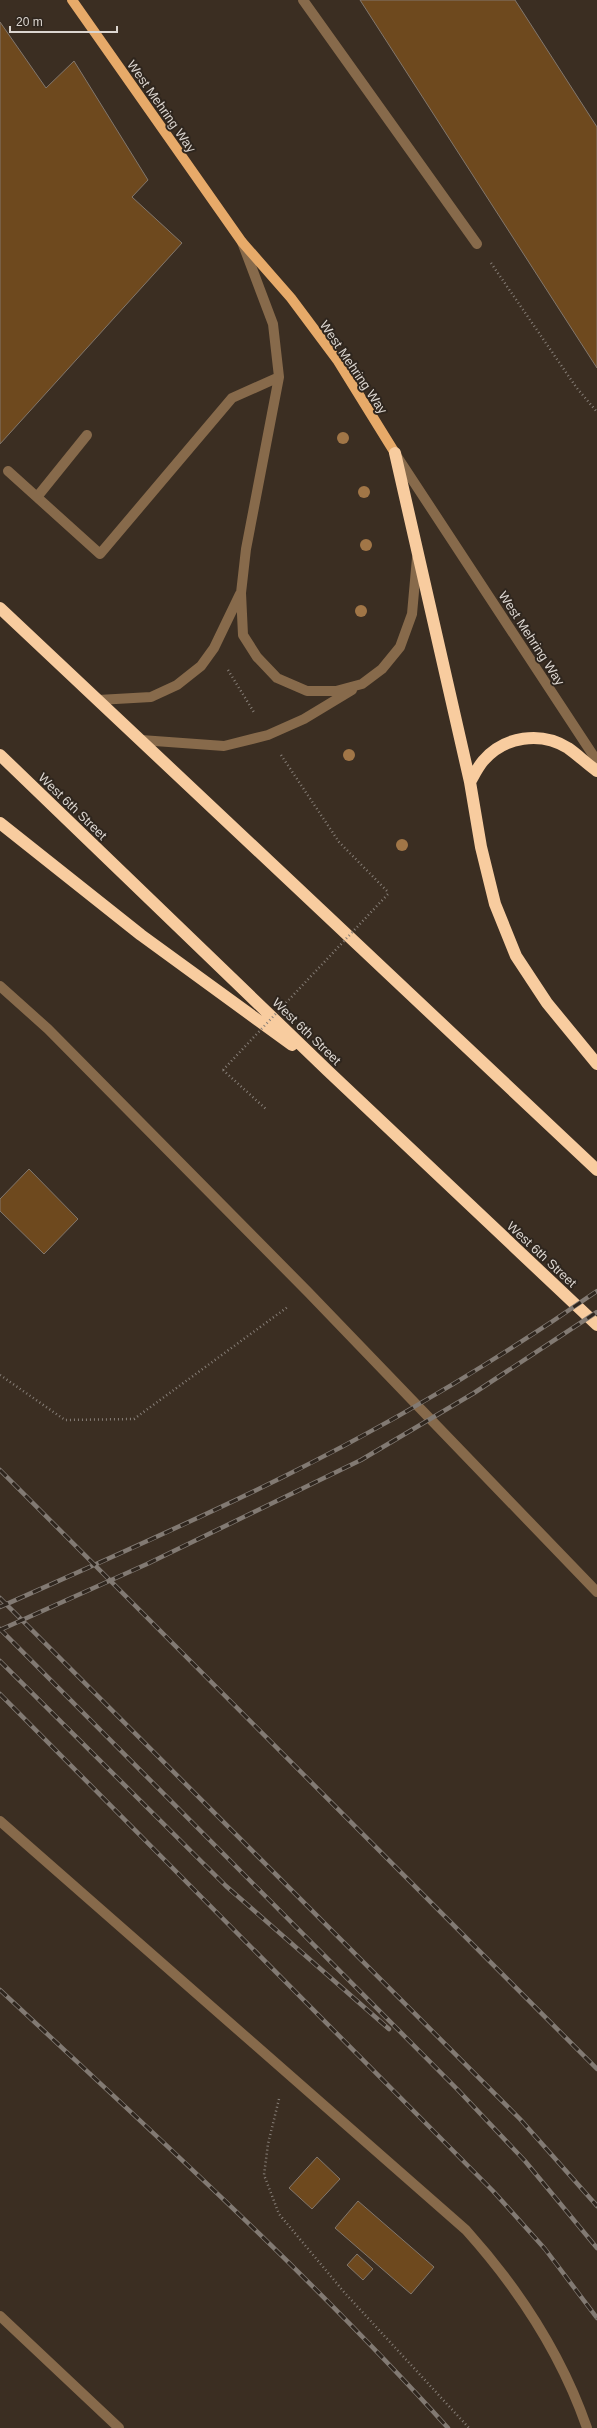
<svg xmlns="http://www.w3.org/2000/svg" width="597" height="2428" font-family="Helvetica,sans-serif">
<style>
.built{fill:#3b2e22}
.building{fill:#6e491e;stroke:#82776d}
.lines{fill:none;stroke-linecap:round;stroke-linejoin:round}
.path{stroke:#877f78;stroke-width:2.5;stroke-dasharray:1 3;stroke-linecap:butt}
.minor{stroke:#876a4b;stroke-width:10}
.major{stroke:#e7aa69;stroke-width:10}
.highway{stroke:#f8cc9f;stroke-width:12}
.rail-casing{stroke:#827a73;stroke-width:4.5}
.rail{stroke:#2f261e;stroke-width:3;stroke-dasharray:9;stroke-linecap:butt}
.path-bridge{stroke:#877f78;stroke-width:2.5;stroke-dasharray:1 3;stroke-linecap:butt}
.tree{fill:#a17647}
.labels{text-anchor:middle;stroke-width:4;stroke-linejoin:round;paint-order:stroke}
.street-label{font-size:13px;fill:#dcd6d0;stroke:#2f261e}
</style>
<rect width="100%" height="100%" fill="#2f261e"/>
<!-- built -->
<path class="built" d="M0,0H597V2428H0Z"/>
<!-- building -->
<path class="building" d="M360,0H515L597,127V368Z
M0,22L46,88L74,61L148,180L132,197L182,243L0,444Z
M29,1169L78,1219L44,1254L0,1211V1199Z
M317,2157L340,2179L312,2209L289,2188Z
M358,2201L434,2267L411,2294L335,2228Z
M357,2254L373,2269L363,2280L347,2265Z"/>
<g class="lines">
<!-- path -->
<path class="path" d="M491,263L576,387L597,412
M228,670L255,714
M281,755L339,842L389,893
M223,1070L267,1110
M0,1375L65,1420L134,1419L289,1306
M279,2099L268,2144L264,2175L279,2214L344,2292L469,2428"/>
<!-- minor -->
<path class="minor" d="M303,0L477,244
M242,242L273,324L279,377L246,549L241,593L243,635L257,657L277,678L307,691H336L362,684L382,669L400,647L412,614L417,558
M398,458L597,761
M8,471L100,554L232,398L279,377
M37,497L87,435
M98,700L151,697L177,685L201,666L214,648L240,594
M141,740L224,746L268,735L304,719L352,690
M0,986L48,1029L308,1292L597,1592
M0,1821L466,2230C519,2289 561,2353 587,2428
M0,2316L119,2428"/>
<!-- major -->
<path class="major" d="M72,0L242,242L291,298L338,361L395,453"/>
<!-- highway -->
<path class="highway" d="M395,453L470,782L481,847L495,904L516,956L547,1003L597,1064
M0,608L597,1170
M0,755L328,1071L597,1325
M470,782C474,775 478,767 483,761C504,736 541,731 568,748C578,755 587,764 597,771
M0,823L141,935L292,1045"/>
<defs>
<path id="rail" d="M0,1470L597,2069
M0,1598L520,2119L597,2206
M0,1607C96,1564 193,1522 287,1475C394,1422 499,1359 597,1291
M0,1629L458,2090L525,2161L597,2248
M0,1630L147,1564L361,1460L474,1393L597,1312
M0,1661L226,1886L389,2029
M0,1694L493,2191L545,2249L597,2318
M0,1990C152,2132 308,2273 448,2428"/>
</defs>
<!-- rail casing -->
<use href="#rail" class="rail-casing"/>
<!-- rail -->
<use href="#rail" class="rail"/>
<!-- path-bridge -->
<path class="path-bridge" d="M223,1070L389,893"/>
</g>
<!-- trees -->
<g class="tree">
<circle cx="343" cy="438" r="6"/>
<circle cx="364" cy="492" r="6"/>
<circle cx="366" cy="545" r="6"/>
<circle cx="361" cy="611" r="6"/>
<circle cx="349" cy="755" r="6"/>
<circle cx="402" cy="845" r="6"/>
</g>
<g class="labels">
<!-- street labels -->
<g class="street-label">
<text transform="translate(162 106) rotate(55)" y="5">West Mehring Way</text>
<text transform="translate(354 367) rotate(56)" y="5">West Mehring Way</text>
<text transform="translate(532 638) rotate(57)" y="5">West Mehring Way</text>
<text transform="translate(73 806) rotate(44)" y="5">West 6th Street</text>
<text transform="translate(307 1031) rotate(44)" y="5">West 6th Street</text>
<text transform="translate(542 1254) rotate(43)" y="5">West 6th Street</text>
</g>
</g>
<!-- scale -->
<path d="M10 26v6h107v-6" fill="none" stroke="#dcd6d0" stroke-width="2"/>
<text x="16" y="26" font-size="12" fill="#dcd6d0" stroke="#2f261e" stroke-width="3" paint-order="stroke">20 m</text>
</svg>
